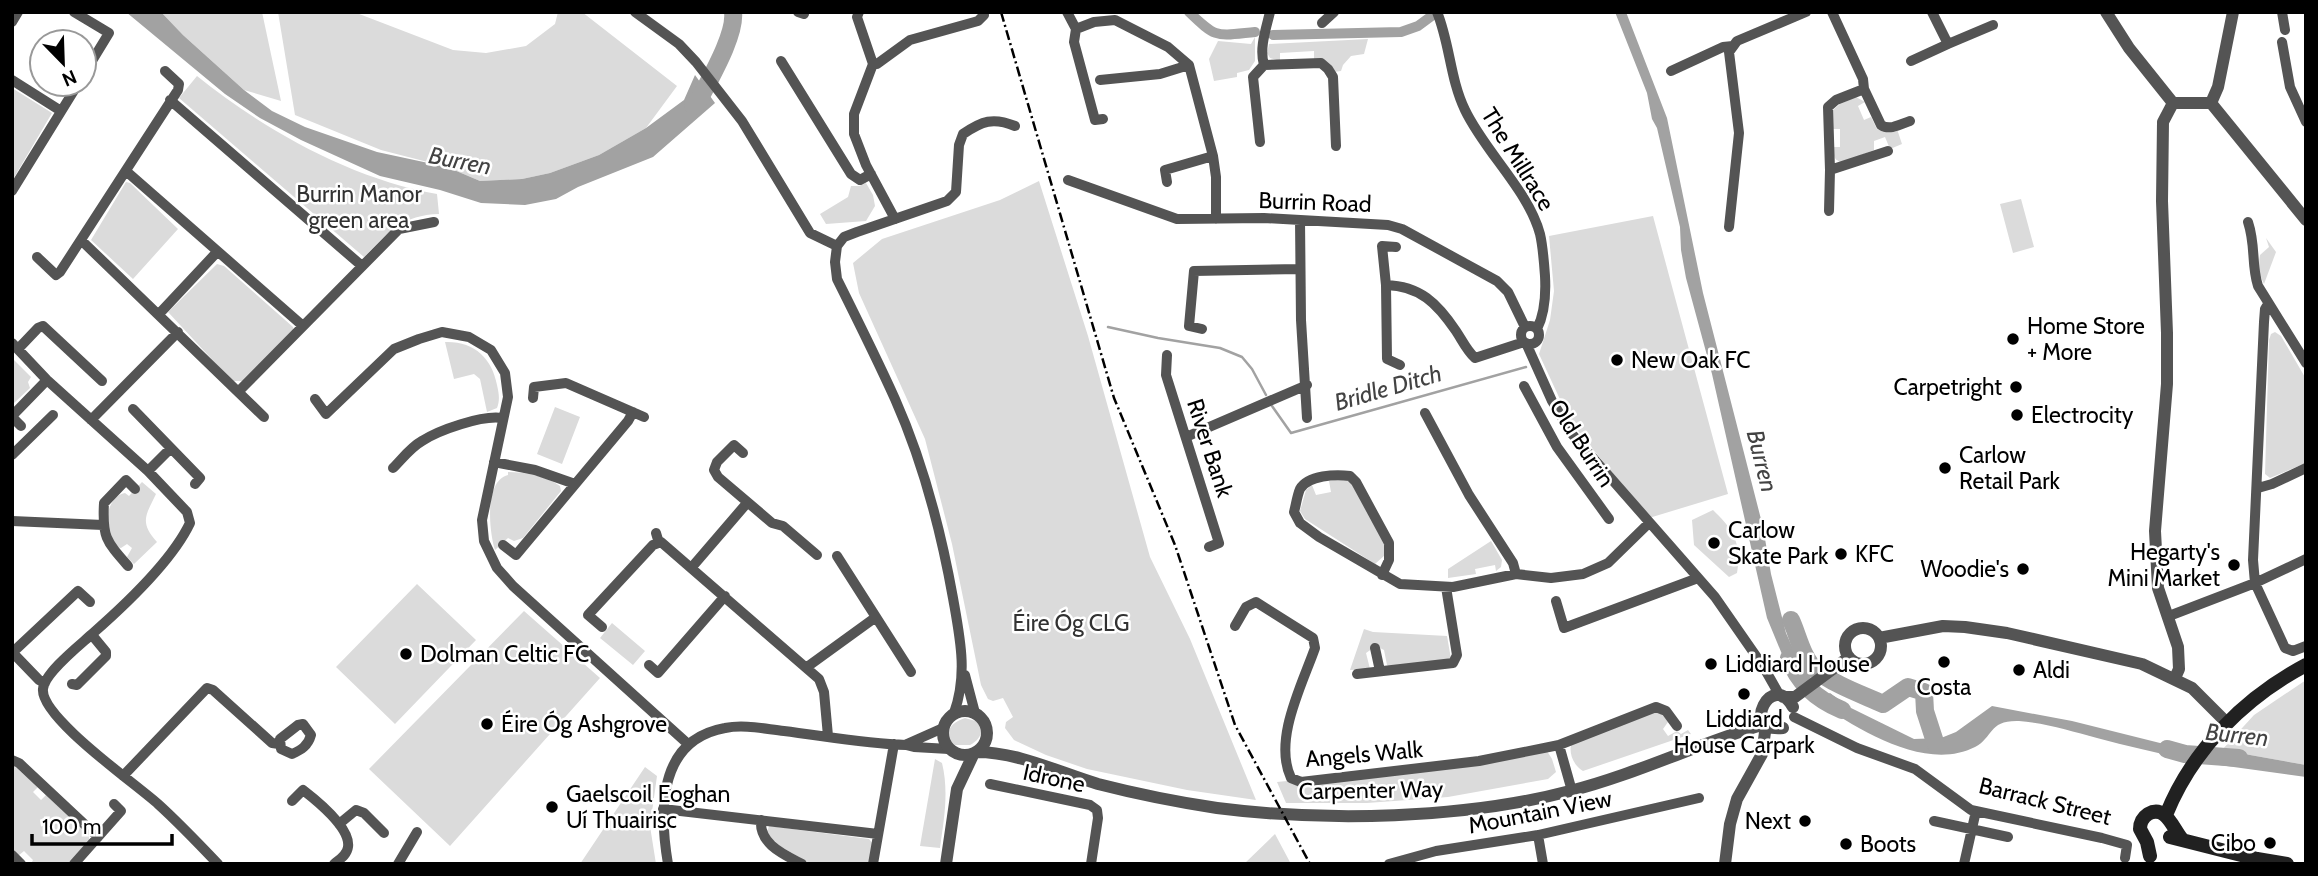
<svg xmlns="http://www.w3.org/2000/svg" width="2318" height="876" font-family="Cabin,sans-serif">
<style>
.green{fill:#dbdbdb}
.water{fill:#a2a2a2}
.lines{fill:none;stroke-linecap:round;stroke-linejoin:round}
.stream{stroke:#a2a2a2;stroke-width:2.5}
.canal{stroke:#a2a2a2;stroke-width:10}
.river{stroke:#a2a2a2;stroke-width:18}
.minor{stroke:#545454;stroke-width:10}
.tertiary{stroke:#545454;stroke-width:12}
.secondary{stroke:#212121;stroke-width:14}
.rail{stroke:#000;stroke-width:2.5;stroke-dasharray:10 3.5 2 3.5;stroke-linecap:butt}
.poi-dot{fill:#000;stroke:#fff;stroke-width:2.5}
.labels{text-anchor:middle;stroke-width:5;stroke-linejoin:round;paint-order:stroke}
.street-label{font-size:23px;fill:#000;stroke:#fff}
.park-label{font-size:23px;fill:#323232;stroke:#fff}
.poi-label{font-size:23px;fill:#000;stroke:#fff;text-anchor:start}
.water-label{font-size:24px;font-style:italic;fill:#434343;stroke:#fff}
</style>
<rect width="100%" height="100%" fill="#fff"/>
<!-- green -->
<path class="green" d="M161,12H262L281,101L244,90L183,35Z
M278,12H354L453,50L486,53L526,46L555,24L558,12H582L677,86L646,128L599,155L550,173L522,179L480,181L447,167L381,150L295,115Z
M1255,37V61L1249,70L1237,73V77L1214,81L1209,59L1218,41L1251,44Z
M1368,39L1364,54L1351,56L1343,65L1341,71L1334,72L1314,59V51L1280,53V61L1270,58L1267,53L1269,44Z
M197,76C264,130 351,179 437,194L439,214C403,215 388,232 364,257L179,98Z
M12,88L52,113L12,181Z
M1856,97L1865,102L1858,106L1864,120L1871,117L1877,129L1884,132L1897,129L1902,144L1890,149L1885,137L1874,141V150L1843,162C1833,161 1834,155 1833,147H1840V129H1833V110L1840,104Z
M1039,181L1088,336L1150,557L1190,639L1256,800L1187,790L1087,769L1046,755L1014,740L1005,728L1006,722L1013,717L1003,698L993,701L988,699L981,685L952,544L925,439L859,293L853,263L882,239L1000,200Z
M126,182L130,183L178,229L133,279L91,240Z
M866,183L873,195L875,206L866,221L826,224L820,214L848,197L851,186H859Z
M2021,199L2034,247L2013,253L2000,204Z
M1653,216L1728,494L1649,518L1570,421L1539,354L1550,320L1554,291L1549,236Z
M2266,238L2276,252L2264,284C2259,275 2258,265 2260,255L2269,247Z
M217,264L224,266L293,327L294,332L244,381H232L168,312Z
M2275,332L2281,336L2306,379V463L2270,478L2265,474L2269,340L2271,334Z
M445,342C474,341 492,358 497,385C499,394 500,400 497,408L487,412L480,379L474,374L454,379Z
M12,358L31,377L28,382L30,388L13,404Z
M555,407L580,417L562,464L537,454Z
M508,472C525,472 546,476 560,486L561,491L523,538L514,541L508,538L495,550C489,531 484,481 508,475Z
M1347,478L1352,481L1387,545L1385,555L1375,564L1305,519L1300,511L1306,490L1312,485L1316,495L1331,492L1329,481Z
M142,482L156,494C146,515 139,522 157,542L134,564L127,557L132,548L127,544L121,548L117,547C115,544 111,541 110,538C103,523 108,496 125,493L129,496Z
M1713,510C1733,529 1742,543 1737,573L1729,577L1694,545L1692,520Z
M1491,541L1502,560L1501,567L1496,571L1495,565L1475,569L1476,574L1448,578V569Z
M417,584L476,640L395,724L336,667Z
M524,611L600,678L450,846L369,769Z
M612,623L645,651L633,665L600,638Z
M1364,629L1373,632L1447,636L1451,659L1390,667L1387,665L1384,650L1376,646L1366,653L1370,669L1350,670Z
M2306,680V765L2222,750L2254,715Z
M1652,712C1661,713 1664,715 1668,722L1663,729L1668,736L1677,731L1681,734L1688,730L1691,734L1583,771C1574,766 1569,754 1571,745Z
M965,718L979,722C985,732 979,740 970,745H955L948,739C946,728 955,721 965,718Z
M1547,751L1552,759L1556,772L1548,779L1448,797L1367,803H1286L1277,782L1287,781L1298,785Z
M935,759L942,763C949,792 944,819 940,848L920,846Z
M12,764L38,787L33,792L41,800L46,795L89,835V842L69,864H31L33,860L24,851L18,856L12,851Z
M645,767L657,776L650,826L656,864H580Z
M769,826L869,839L873,844L869,864H811L773,842L767,832Z
M1275,834L1291,864H1244Z"/>
<!-- water -->
<path class="water" d="M126,12H161L183,35L244,90L272,111L305,127L377,152L447,167L480,181L522,179L550,173L599,155L646,128L684,100L695,75L715,103L653,157L578,187L556,199L525,205L481,203L440,190L380,176L301,140L260,118L225,94Z
M1615,12H1626L1667,118L1703,293L1763,527L1771,574L1786,633L1805,675L1796,682L1791,676L1767,618L1712,374L1686,278L1681,250L1680,227L1657,128L1652,119L1647,93Z
M1830,693L1849,707L1914,739L1941,738L1956,732L1992,706L2072,721L2180,748L2194,749L2186,760C2156,752 2126,746 2097,738C2071,731 2046,723 2019,721C1988,720 1994,737 1975,747C1926,772 1858,730 1818,702Z
M2222,750L2306,765V777L2212,764Z"/>
<g class="lines">
<!-- stream -->
<path class="stream" d="M1108,327L1158,338L1220,348L1242,357L1252,369L1266,395
M1272,406L1291,433L1526,367"/>
<!-- canal -->
<path class="canal" d="M1189,12C1217,39 1216,36 1255,32
M1273,35L1401,32L1418,26L1437,12"/>
<!-- river -->
<path class="river" d="M693,106L698,102C709,80 736,35 733,12
M1791,620C1798,635 1802,657 1815,669C1834,685 1861,694 1883,704L1908,687L1924,692L1925,711L1936,745
M1789,658C1798,683 1818,700 1842,710
M2167,749L2185,754L2239,758"/>
<!-- minor -->
<path class="minor" d="M74,12L109,33L84,74
M635,12L679,44L696,62L742,121L810,233L837,246L835,262L837,279C857,319 877,359 895,399C923,462 941,531 953,598C960,638 968,674 954,713
M798,12L804,14
M859,12L857,17L873,64L854,114V134L866,165L895,219
M1067,12L1076,29L1074,42L1095,120L1103,119
M1437,12C1450,44 1450,79 1465,110C1485,152 1528,190 1540,234C1543,247 1544,262 1545,276C1546,294 1545,313 1537,329
M1832,12L1863,79L1864,89L1881,125C1890,131 1901,124 1910,121
M2282,12L2285,30
M12,22L18,12
M1322,23L1334,12
M1076,29L1094,22L1115,20L1168,47L1189,65L1213,156L1216,177V219
M2282,42L2290,87L2306,122
M1948,44L1993,25
M781,61L851,174L860,180L871,174
M1911,61L1948,44L1932,12
M873,64H877L910,40L978,21L984,15L983,12
M1264,65C1259,48 1266,29 1270,12
M1671,71L1723,47L1733,46
M12,80L61,111
M1100,80L1160,74L1189,65
M1864,89L1836,100L1828,107L1830,170L1888,151
M170,100L362,266
M1260,142L1253,77L1264,65L1321,63L1328,69L1333,77L1336,146
M126,171L303,326
M1068,180L1177,219L1264,218L1388,225L1402,229L1497,281L1508,292L1525,327
M1167,182L1165,170L1213,156
M12,191L78,84
M1829,211L1830,170
M1300,220L1301,320L1307,418
M2248,222C2256,246 2251,264 2258,286L2306,363
M1729,227L1739,133L1729,52L1737,41L1806,12
M82,241L264,417
M837,246L844,237L857,232L947,201L956,192L959,145L963,134C982,121 993,117 1015,126
M1396,247L1382,246L1386,285L1387,359L1400,365
M37,257L56,275L60,272L178,90L179,84L165,71
M1386,285C1420,286 1437,303 1456,331C1462,340 1467,351 1475,358L1524,342
M2268,304L2265,309L2264,322L2253,560L2255,583L2285,648L2293,651L2306,646
M159,314L217,252
M1521 335a9 9 0 1 1 18 0a9 9 0 1 1-18 0Z
M1202,329L1189,326L1194,271L1300,269
M12,343L47,380L148,471L187,512L190,523C172,561 124,606 92,634C80,645 44,673 43,689C40,717 136,784 158,804C179,823 199,844 218,864
M1526,343L1552,401L1572,434L1715,597L1763,666L1780,696
M18,349L38,328L43,326L102,381
M1167,355L1166,375L1219,543L1209,547
M1524,386L1557,447L1609,519
M239,391L399,229L434,222
M533,398L534,387L566,383L644,417
M315,399L326,414L394,349L419,339L442,332L469,337L491,350L505,373L508,397L482,520L484,541L497,568L513,586L688,744
M133,409L200,478L195,484
M1425,413L1469,495L1513,563L1516,574
M12,416L47,380
M12,417L21,426
M91,420L178,332
M1186,437L1307,385
M743,453L734,445L717,462L714,470L718,477L772,523L783,526L817,555
M12,455L53,415
M494,462L535,470L575,484
M393,468C402,459 411,447 422,441C439,430 482,415 502,418
M148,471L171,448
M2258,488L2272,484L2306,468
M12,521L103,525
M656,533L659,543
M503,545L516,555L628,421L633,412
M837,556L911,672
M128,566C106,541 102,537 104,503L126,480L135,489
M692,567L747,503
M1382,575L1389,560V543L1356,482L1350,476C1336,474 1308,475 1300,489C1297,496 1296,505 1294,512L1300,523L1319,537L1400,584L1453,587L1516,574L1551,578L1583,574L1608,563L1649,523
M1556,601L1564,628L1698,578
M2169,616L2255,583L2306,559
M1235,626L1246,607L1256,602L1313,638L1315,648C1302,685 1273,740 1291,778L1301,782L1479,761L1559,745L1656,707L1666,711L1677,726
M602,627L588,615L653,545L661,542L819,679L824,692L828,736
M1375,648L1380,671
M12,652L39,680L45,683
M13,652L78,591L90,602
M649,665L658,673L725,596
M807,667L876,617
M1357,674L1453,663L1457,655L1446,587
M965,675L975,713
M72,684L77,685L106,656V652L92,635
M1794,717L1857,748L1915,769L1971,810L2102,838L2127,845L2125,858
M303,724L311,735C308,746 301,750 292,754L281,749L280,739L298,725Z
M907,744L943,728
M1559,745L1572,791
M12,760L19,763L98,837
M123,776L207,688L213,690L272,743L279,744
M990,784L1090,805L1097,810L1098,818L1091,864
M292,801L303,790C316,800 351,828 348,847C347,855 340,859 334,864
M663,809L878,834
M761,820C759,844 783,854 802,864
M1934,821L2008,837
M339,824L356,810L364,813L384,833
M1538,835L1543,864
M12,855L21,864
M74,864L121,811L114,804
M398,864L417,832
M668,864C659,811 658,740 725,728C744,724 765,729 784,731C824,736 866,744 906,745L914,747L949,749
M873,864L894,744
M1389,864L1436,851L1538,835L1699,798
M1964,864L1976,811"/>
<!-- tertiary -->
<path class="tertiary" d="M2106,12L2129,48L2173,103
M2173,103L2163,122L2162,201L2167,333V384L2155,531L2158,588L2178,647L2179,669L2175,678
M2173,103H2211
M2211,103L2306,220
M2211,103L2218,87L2233,12
M1845 646a18 18 0 1 1 36 0a18 18 0 1 1-36 0Z
M1879,638L1943,626L1965,627L2007,633L2142,664L2192,688L2227,723
M1783,697H1795L1849,657
M943 733a22 22 0 1 1 44 0a22 22 0 1 1-44 0Z
M1783,728C1739,733 1772,669 1793,707
M976,752C1018,752 1058,772 1098,784C1137,794 1177,802 1217,808C1326,822 1464,819 1570,791C1637,774 1699,743 1765,724
M946,864L957,789L974,753
M1725,864L1730,824L1737,799L1762,754L1766,725"/>
<!-- secondary -->
<path class="secondary" d="M2166,815C2192,750 2244,698 2306,665
M2170,837L2257,859L2287,864
M2150,856L2147,842L2140,829C2140,823 2142,818 2148,814C2166,804 2173,829 2182,839"/>
<!-- rail -->
<path class="rail" d="M1001,12L1114,398L1175,545L1235,725L1310,864"/>
</g>
<!-- markers -->
<g class="poi-dot">
<circle cx="2013" cy="339" r="7"/>
<circle cx="1617" cy="360" r="7"/>
<circle cx="2016" cy="387" r="7"/>
<circle cx="2017" cy="415" r="7"/>
<circle cx="1945" cy="468" r="7"/>
<circle cx="1714" cy="543" r="7"/>
<circle cx="1841" cy="554" r="7"/>
<circle cx="2234" cy="565" r="7"/>
<circle cx="2023" cy="569" r="7"/>
<circle cx="406" cy="654" r="7"/>
<circle cx="1944" cy="662" r="7"/>
<circle cx="1711" cy="664" r="7"/>
<circle cx="2019" cy="670" r="7"/>
<circle cx="1744" cy="694" r="7"/>
<circle cx="487" cy="724" r="7"/>
<circle cx="552" cy="807" r="7"/>
<circle cx="1805" cy="821" r="7"/>
<circle cx="2270" cy="843" r="7"/>
<circle cx="1846" cy="844" r="7"/>
</g>
<g class="labels">
<!-- street labels -->
<g class="street-label">
<text transform="translate(1518 159) rotate(58)" y="8">The Millrace</text>
<text transform="translate(1315 202) rotate(2)" y="8">Burrin Road</text>
<text transform="translate(1582 443) rotate(57)" y="8">Old Burrin</text>
<text transform="translate(1210 448) rotate(72)" y="8">River Bank</text>
<text transform="translate(1364 754) rotate(-5)" y="8">Angels Walk</text>
<text transform="translate(1054 778) rotate(12)" y="8">Idrone</text>
<text transform="translate(1371 790) rotate(-1)" y="8">Carpenter Way</text>
<text transform="translate(2045 801) rotate(14)" y="8">Barrack Street</text>
<text transform="translate(1540 812) rotate(-11)" y="8">Mountain View</text>
</g>
<!-- park labels -->
<g class="park-label">
<text x="359" y="202">Burrin Manor<tspan x="359" dy="26">green area</tspan></text>
<text x="1071" y="631">Éire Óg CLG</text>
</g>
<!-- poi labels -->
<g class="poi-label">
<text x="2027" y="334">Home Store<tspan x="2027" dy="26">+ More</tspan></text>
<text x="1631" y="368">New Oak FC</text>
<text x="2002" y="395" text-anchor="end">Carpetright</text>
<text x="2031" y="423">Electrocity</text>
<text x="1959" y="463">Carlow<tspan x="1959" dy="26">Retail Park</tspan></text>
<text x="1728" y="538">Carlow<tspan x="1728" dy="26">Skate Park</tspan></text>
<text x="2220" y="560" text-anchor="end">Hegarty's<tspan x="2220" dy="26">Mini Market</tspan></text>
<text x="1855" y="562">KFC</text>
<text x="2009" y="577" text-anchor="end">Woodie's</text>
<text x="420" y="662">Dolman Celtic FC</text>
<text x="1725" y="672">Liddiard House</text>
<text x="2033" y="678">Aldi</text>
<text x="1944" y="695" text-anchor="middle">Costa</text>
<text x="1744" y="727" text-anchor="middle">Liddiard<tspan x="1744" dy="26">House Carpark</tspan></text>
<text x="501" y="732">Éire Óg Ashgrove</text>
<text x="566" y="802">Gaelscoil Eoghan<tspan x="566" dy="26">Uí Thuairisc</tspan></text>
<text x="1791" y="829" text-anchor="end">Next</text>
<text x="2256" y="851" text-anchor="end">Cibo</text>
<text x="1860" y="852">Boots</text>
</g>
<!-- water labels -->
<g class="water-label">
<text transform="translate(460 161) rotate(11)" y="8">Burren</text>
<text transform="translate(1388 388) rotate(-16)" y="8">Bridle Ditch</text>
<text transform="translate(1762 461) rotate(76)" y="8">Burren</text>
<text transform="translate(2237 735) rotate(6)" y="8">Burren</text>
</g>
</g>
<!-- border -->
<rect width="2318" height="876" fill="none" stroke="#000000" stroke-width="28"/>
<!-- north arrow -->
<g transform="translate(63 63) rotate(157)"><circle r="33" fill="#ffffff" stroke="#999999" stroke-width="2"/>
<path d="M0-5L12 26L0 18L-12 26Z" fill="#000000"/>
<text y="-10" font-size="19" font-weight="bold" text-anchor="middle" fill="#000000">N</text>
</g>
<!-- scale -->
<path d="M32 834v10h140v-10" fill="none" stroke="#000000" stroke-width="3.5"/>
<text x="42" y="834" font-size="21" fill="#000000" stroke="#ffffff" stroke-width="5" paint-order="stroke">100 m</text>
</svg>
